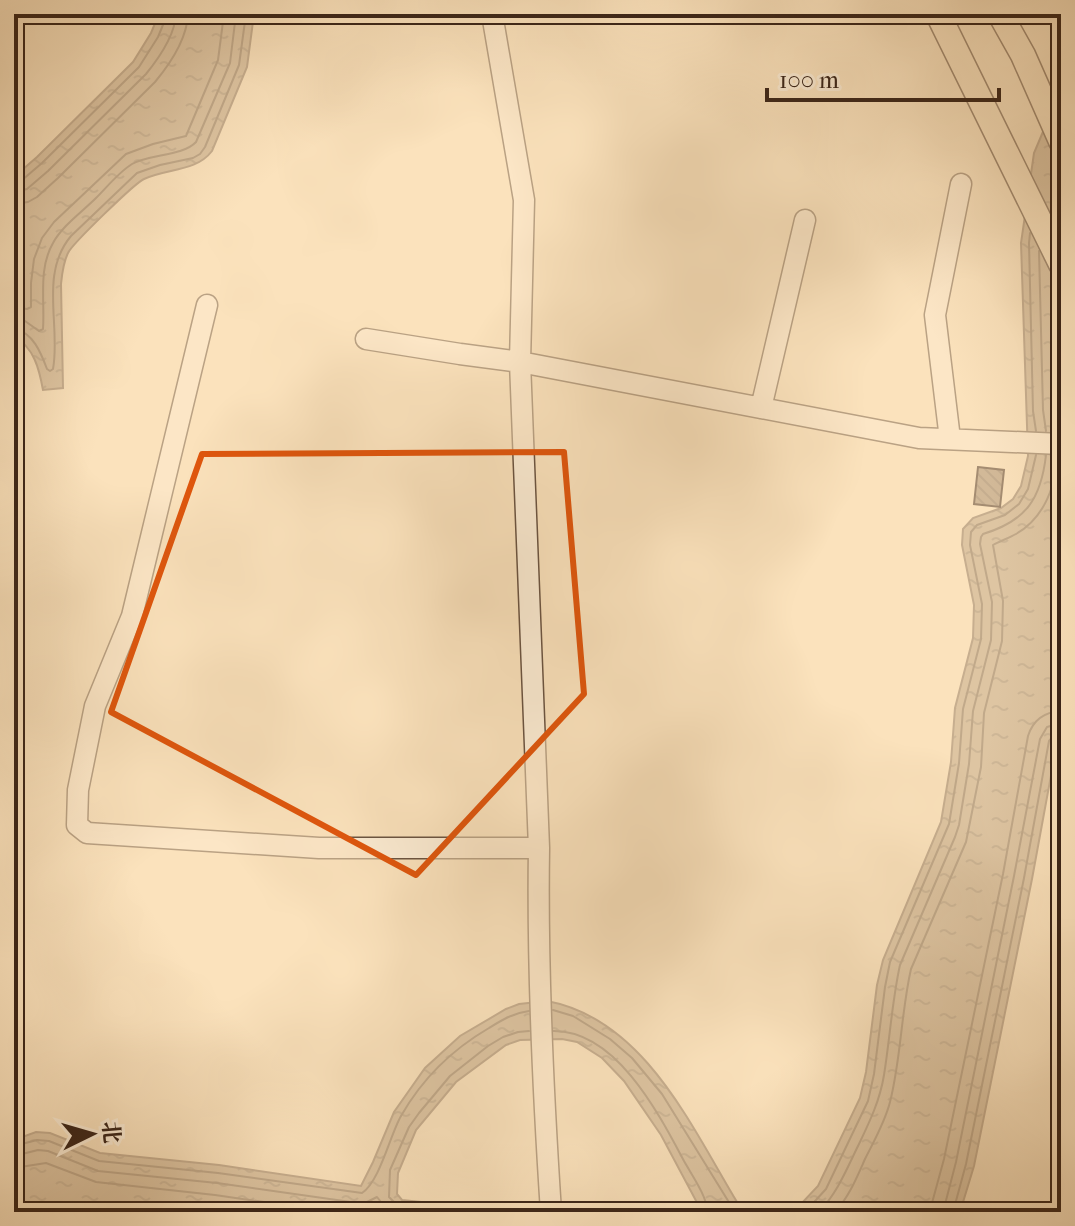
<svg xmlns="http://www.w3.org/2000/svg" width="1075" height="1226" font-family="'IM FELL French Canon','Noto Serif SC',serif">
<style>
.water{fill:url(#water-ripples);stroke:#877059;stroke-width:2}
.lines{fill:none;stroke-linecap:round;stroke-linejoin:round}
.shore{stroke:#7a644e;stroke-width:2}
.building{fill:url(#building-back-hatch);stroke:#3b2518;stroke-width:2}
.minor-casing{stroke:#6b5441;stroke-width:23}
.major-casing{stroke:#3b2518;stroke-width:27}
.minor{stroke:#fcecd3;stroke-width:20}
.major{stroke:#fbe2bc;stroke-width:24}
.marked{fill:none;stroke:#df560d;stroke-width:6;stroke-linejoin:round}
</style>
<defs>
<pattern id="water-ripples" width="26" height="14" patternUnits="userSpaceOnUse" patternTransform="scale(2)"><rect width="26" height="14" fill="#baa284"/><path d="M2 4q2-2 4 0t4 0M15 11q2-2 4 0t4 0" fill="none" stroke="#98846b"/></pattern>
<pattern id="building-back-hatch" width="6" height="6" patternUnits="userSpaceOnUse" patternTransform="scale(2)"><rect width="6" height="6" fill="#9f876d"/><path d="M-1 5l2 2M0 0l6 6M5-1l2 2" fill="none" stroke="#836e59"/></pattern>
</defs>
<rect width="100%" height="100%" fill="#fbe2bc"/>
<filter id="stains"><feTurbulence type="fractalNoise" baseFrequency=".0025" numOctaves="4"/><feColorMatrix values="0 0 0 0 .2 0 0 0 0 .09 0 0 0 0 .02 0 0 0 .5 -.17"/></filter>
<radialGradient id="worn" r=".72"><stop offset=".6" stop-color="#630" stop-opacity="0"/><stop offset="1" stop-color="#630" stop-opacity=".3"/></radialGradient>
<!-- water -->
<path class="water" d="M159,14H254L247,67L212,151C196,172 167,168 144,179C135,183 72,244 68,253C63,263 62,274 61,284L63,388L43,390C39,368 34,348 14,336V177L37,157L133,62L151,33Z
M1061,89V721L1032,879L974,1166L960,1212H788L802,1203L818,1186L860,1098L866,1072L877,985L883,960L941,822L951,762L955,708L973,638L974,605L962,545L963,529L973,518L1001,508L1013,499L1021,486L1028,456L1021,243L1034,153Z
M547,1001C644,1019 691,1126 737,1202L745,1212H702L661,1135L624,1081L602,1058L577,1042L562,1039L520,1040L506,1045L456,1082L416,1130L398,1173L397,1194L402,1200L470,1207L492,1212H14V1140L36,1132L50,1133L100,1153L219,1165L361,1186L373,1162L394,1112L425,1068L460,1036L506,1009L519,1004Z"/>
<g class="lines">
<!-- shore -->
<path class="shore" d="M14,182L21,181L42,163L139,67L158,37L165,20L166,14
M14,192L27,189L48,171L146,74C159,58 175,35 176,14
M14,204L28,202L37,197L58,178L155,82C170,64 187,38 188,14
M1030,233L1029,243L1033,411L1036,431
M1039,251L1043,410L1046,431
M1051,274L1055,409L1058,432
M14,307L27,309L31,307V283L34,259L42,238L54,222L126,154L153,144L186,136L218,60L224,14
M14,319L25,321L39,331L43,329C45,300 38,269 53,243C62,226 82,212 96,198C107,187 119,172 132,164C150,154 183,156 196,142L230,63L236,14
M14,329C33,332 41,353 47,369L50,371L53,369C61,326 39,274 71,236L137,173L160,165L193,158L200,154L205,147L239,65L246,14
M553,1010L573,1016L610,1039L632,1058L662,1094L735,1212
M553,1031C616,1030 659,1114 684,1161C693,1177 706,1195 708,1212
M14,1146L37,1140L49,1141L99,1161L218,1173L362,1193C380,1181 390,1135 401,1116C422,1079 453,1049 489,1028C502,1020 513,1013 529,1011
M14,1156L38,1150L48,1151L98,1171L217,1183L358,1203H365L377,1197L389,1212
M14,1168L46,1163L96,1182L215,1195L333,1212
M436,1212L400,1208L389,1197L390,1170L409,1127L419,1113L450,1076L488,1046L503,1037L518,1032L529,1031
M805,1212L826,1189L868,1101L874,1074L885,987L890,962L949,824L959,763L963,709L981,639L982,604L970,545L971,532L977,525L1005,515L1019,504L1028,489L1036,455
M819,1212C838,1192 847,1168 859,1144C870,1121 880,1100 884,1075C890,1038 892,1001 900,965L955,837L959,825L969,764L973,711L991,640L992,602L980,544L981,537L983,534C1026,521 1041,499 1046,455
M835,1212C849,1197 857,1177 865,1159C874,1141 885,1122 890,1102C901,1059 901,1013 911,969L966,842L981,767L984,713L1002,641L1003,601L993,545C1000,541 1009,538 1016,534C1044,518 1055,486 1058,456
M931,1212L932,1203L944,1159L1003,874L1028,736C1033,720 1044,712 1061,711
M943,1212L956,1162L1014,876L1040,739L1047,727L1061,723
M953,1212L966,1164L1024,878L1049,741L1054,735L1061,734"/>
</g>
<!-- building -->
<path class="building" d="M978,467L1004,470L1000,507L974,504Z"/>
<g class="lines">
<defs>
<path id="minor" d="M207,305L132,616L95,706L78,790L77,825L87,833L319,848H539
M366,339L460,354L520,362L524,200L492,14
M761,408L805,220
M950,439L935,315L961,184
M551,1212C543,1091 537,970 539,848L520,362L919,438L1061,444"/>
<path id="major" d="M938,14L1061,264
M1000,14L1023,55L1061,141"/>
</defs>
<!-- minor casing -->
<use href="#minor" class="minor-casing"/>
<!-- major casing -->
<use href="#major" class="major-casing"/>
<!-- minor -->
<use href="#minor" class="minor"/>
<!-- major -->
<use href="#major" class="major"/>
</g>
<!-- marked area -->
<path d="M0 0H1075V1226H0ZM564,452L584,694L416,875L111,712L202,454Z" fill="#fbe2bc" fill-opacity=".55" fill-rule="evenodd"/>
<path class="marked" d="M564,452L584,694L416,875L111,712L202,454Z"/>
<!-- margin -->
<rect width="1075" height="1226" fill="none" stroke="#fbe2bc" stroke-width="48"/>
<rect x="16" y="16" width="1043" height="1194" fill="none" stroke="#3b2518" stroke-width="4"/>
<rect x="24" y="24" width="1027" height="1178" fill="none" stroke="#3b2518" stroke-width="2"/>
<!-- north arrow -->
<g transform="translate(92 1134) rotate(85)" stroke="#fcecd3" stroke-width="6" paint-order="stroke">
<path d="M0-6L14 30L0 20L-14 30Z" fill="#3b2518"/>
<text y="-12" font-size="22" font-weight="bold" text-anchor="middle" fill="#3b2518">北</text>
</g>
<!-- scale -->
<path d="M767 88v12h232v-12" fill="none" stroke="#3b2518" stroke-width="4"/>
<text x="779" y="88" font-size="24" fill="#3b2518" stroke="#fcecd3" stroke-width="6" paint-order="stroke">100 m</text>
<rect width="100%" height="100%" filter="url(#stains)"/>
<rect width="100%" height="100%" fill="url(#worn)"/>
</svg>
